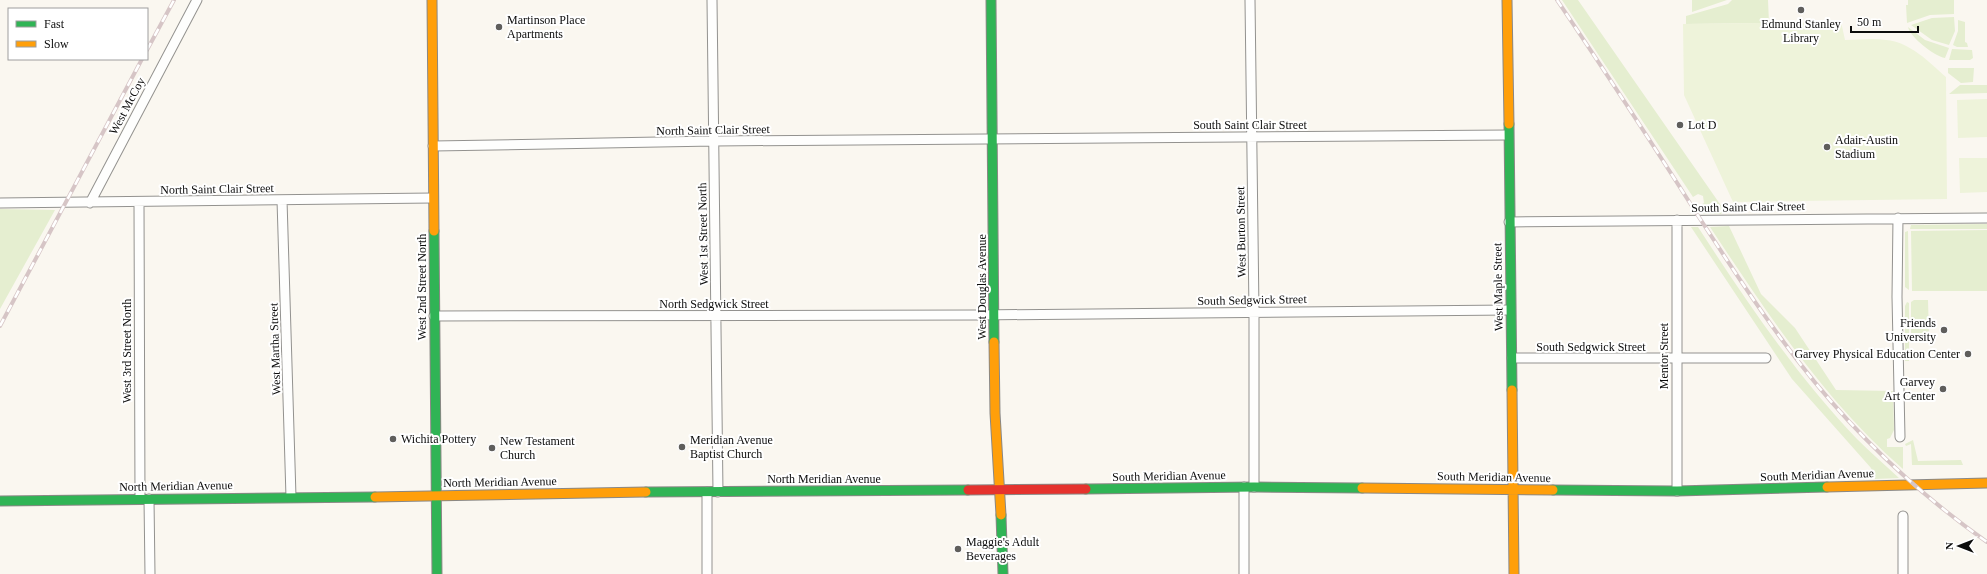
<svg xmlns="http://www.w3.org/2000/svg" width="1987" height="574" font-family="Georgia,serif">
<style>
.green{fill:#e5eed0}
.pitch{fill:#eef3da}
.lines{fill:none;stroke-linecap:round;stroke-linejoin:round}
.street-casing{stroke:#93928f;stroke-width:11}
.fast-casing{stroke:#8a8885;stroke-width:11}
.slow-casing{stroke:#8a8885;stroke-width:11}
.jam-casing{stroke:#8a8885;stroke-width:11}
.street{stroke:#fefefd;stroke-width:9}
.fast{stroke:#30b455;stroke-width:9}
.slow{stroke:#ff9f0a;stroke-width:9}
.jam{stroke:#e5322d;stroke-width:9}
.rail-casing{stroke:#d6c5c6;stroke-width:4}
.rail{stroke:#fff;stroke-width:2.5;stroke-dasharray:8;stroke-linecap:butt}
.poi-dot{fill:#5f5e5c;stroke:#fff;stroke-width:1.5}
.labels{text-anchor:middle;stroke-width:4;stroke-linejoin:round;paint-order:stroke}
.poi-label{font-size:12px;fill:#0c0c0c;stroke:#fff;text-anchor:start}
.street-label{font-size:12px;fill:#0c0c0c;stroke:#fff}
</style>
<rect width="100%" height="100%" fill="#faf7f0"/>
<!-- green -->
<path class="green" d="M1562,0H1578L1722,207L1723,211L1721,214H1704L1699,206L1704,203L1703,196L1698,194L1693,197Z
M1692,0H1727L1692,12Z
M1732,0H1768L1769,23L1686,24V16L1728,4Z
M1908,0H1954V14L1930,15L1907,23L1906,5H1908Z
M1954,17L1955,31L1949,45L1932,40L1911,25L1932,18Z
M1958,20L1965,22V42L1967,43L1968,47H1957L1953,45L1958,31Z
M1908,27L1925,40L1949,48L1945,58C1934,56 1910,37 1908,27Z
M1952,49L1972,50L1973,58L1970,60H1949Z
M1948,68H1974L1973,82L1961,83L1948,73Z
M1960,85H1987V93L1949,94Z
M0,209L55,210L0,309Z
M1987,224V229H1910L1911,225Z
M1729,226L1761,294L1795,328L1836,390L1893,391L1894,430L1890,438L1887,439V447H1903V469C1824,400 1767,313 1710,227Z
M1691,227H1698C1746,301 1796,375 1857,439C1870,452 1885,465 1899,478L1875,479L1871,468L1792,379Z
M1987,230V291H1912L1911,231Z
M1908,231L1909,290L1905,287V232Z
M1914,300H1928L1929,335H1911V302Z
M1907,302L1909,303V361H1905V306Z
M1913,440L1918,461L1961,460L1963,465H1912L1911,444L1906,446L1905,444Z"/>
<!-- pitch -->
<path class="pitch" d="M1841,22L1845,40C1858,40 1873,38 1886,40C1910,42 1929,62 1946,77L1947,199L1733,202L1684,95L1683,24Z
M1987,99V137L1958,138L1957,100Z
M1959,158H1987V192L1960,193Z"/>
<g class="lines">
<defs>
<path id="street" d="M712,0L718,492
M1250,0L1254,312V487
M433,146L714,141L1508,135
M282,200L291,497
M0,203L433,198
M90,203L197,0
M139,203L140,499
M1898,218L1897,297L1900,437
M1509,222L1987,218
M434,316L978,315L1510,310
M1512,358H1766
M1677,491V220
M149,499L150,574
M707,574V492
M1244,574V487
M1903,574V516"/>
<path id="fast" d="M991,0L994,342
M1509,124L1512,390
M434,231L437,574
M1086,489L1254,487L1362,488
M1553,490L1677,491L1827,487
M646,492L968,490
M0,501L375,497
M1001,515L1003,574"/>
<path id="slow" d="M432,0L434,231
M1507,0L1509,124
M994,342L995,413L1001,515
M1512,390L1514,574
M1827,487L1987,483
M1362,488L1553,490
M375,497L646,492"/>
<path id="jam" d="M968,490L1086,489"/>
</defs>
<!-- street casing -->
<use href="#street" class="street-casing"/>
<!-- fast casing -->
<use href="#fast" class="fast-casing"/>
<!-- slow casing -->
<use href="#slow" class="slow-casing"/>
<!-- jam casing -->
<use href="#jam" class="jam-casing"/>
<!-- street -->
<use href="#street" class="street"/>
<!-- fast -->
<use href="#fast" class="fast"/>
<!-- slow -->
<use href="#slow" class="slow"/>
<!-- jam -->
<use href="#jam" class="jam"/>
<defs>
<path id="rail" d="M1557,0C1604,70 1650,140 1695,211C1728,262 1761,313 1798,361C1851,430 1916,492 1987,542
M147,50L174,0
M0,326L142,59"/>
</defs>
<!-- rail casing -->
<use href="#rail" class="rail-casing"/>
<!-- rail -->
<use href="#rail" class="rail"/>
</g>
<!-- markers -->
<g class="poi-dot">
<circle cx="1801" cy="10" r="4"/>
<circle cx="499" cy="27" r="4"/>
<circle cx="1680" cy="125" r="4"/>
<circle cx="1827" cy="147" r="4"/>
<circle cx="1944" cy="330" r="4"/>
<circle cx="1968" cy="354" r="4"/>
<circle cx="1943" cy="389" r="4"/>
<circle cx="393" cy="439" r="4"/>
<circle cx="682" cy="447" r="4"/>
<circle cx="492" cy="448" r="4"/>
<circle cx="958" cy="549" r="4"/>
</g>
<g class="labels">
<!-- poi labels -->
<g class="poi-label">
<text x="507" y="24">Martinson Place<tspan x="507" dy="14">Apartments</tspan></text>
<text x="1801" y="28" text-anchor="middle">Edmund Stanley<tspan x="1801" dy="14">Library</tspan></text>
<text x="1688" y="129">Lot D</text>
<text x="1835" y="144">Adair-Austin<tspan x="1835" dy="14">Stadium</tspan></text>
<text x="1936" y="327" text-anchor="end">Friends<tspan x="1936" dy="14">University</tspan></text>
<text x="1960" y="358" text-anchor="end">Garvey Physical Education Center</text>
<text x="1935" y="386" text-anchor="end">Garvey<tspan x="1935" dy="14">Art Center</tspan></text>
<text x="401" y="443">Wichita Pottery</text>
<text x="690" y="444">Meridian Avenue<tspan x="690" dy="14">Baptist Church</tspan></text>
<text x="500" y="445">New Testament<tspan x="500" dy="14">Church</tspan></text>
<text x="966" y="546">Maggie's Adult<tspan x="966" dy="14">Beverages</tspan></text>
</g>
<!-- street labels -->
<g class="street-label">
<text transform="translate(127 106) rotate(-62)" y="4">West McCoy</text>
<text x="1250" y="129">South Saint Clair Street</text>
<text transform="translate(713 130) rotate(-1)" y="4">North Saint Clair Street</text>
<text transform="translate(217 189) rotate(-1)" y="4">North Saint Clair Street</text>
<text transform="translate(1748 207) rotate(-1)" y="4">South Saint Clair Street</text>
<text transform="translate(1241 232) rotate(-91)" y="4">West Burton Street</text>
<text transform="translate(703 234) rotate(-91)" y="4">West 1st Street North</text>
<text transform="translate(422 287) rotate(-90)" y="4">West 2nd Street North</text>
<text transform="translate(982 287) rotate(-90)" y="4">West Douglas Avenue</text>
<text transform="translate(1498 287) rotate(-91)" y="4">West Maple Street</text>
<text transform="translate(1252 300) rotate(-1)" y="4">South Sedgwick Street</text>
<text x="714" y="308">North Sedgwick Street</text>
<text x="1591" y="351">South Sedgwick Street</text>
<text transform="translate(275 349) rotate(-92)" y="4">West Martha Street</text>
<text transform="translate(127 351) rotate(-90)" y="4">West 3rd Street North</text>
<text transform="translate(1664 356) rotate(-90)" y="4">Mentor Street</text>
<text transform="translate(1817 475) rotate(-2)" y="4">South Meridian Avenue</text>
<text transform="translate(1169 476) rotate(-1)" y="4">South Meridian Avenue</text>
<text transform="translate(1494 477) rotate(1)" y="4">South Meridian Avenue</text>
<text x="824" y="483">North Meridian Avenue</text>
<text transform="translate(500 482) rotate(-1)" y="4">North Meridian Avenue</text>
<text transform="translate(176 486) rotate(-1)" y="4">North Meridian Avenue</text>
</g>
</g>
<!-- legend -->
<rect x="8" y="8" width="140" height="52" fill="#ffffff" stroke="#9e9e9e"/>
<rect x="16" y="21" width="20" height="6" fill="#30b455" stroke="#9e9e9e"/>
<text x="44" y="28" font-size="12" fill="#0c0c0c">Fast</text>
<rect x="16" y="41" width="20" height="6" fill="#ff9f0a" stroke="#9e9e9e"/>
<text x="44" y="48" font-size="12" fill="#0c0c0c">Slow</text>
<!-- north arrow -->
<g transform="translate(1959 546) rotate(270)" stroke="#ffffff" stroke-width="3" paint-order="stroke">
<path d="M0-3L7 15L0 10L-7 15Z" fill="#0c0c0c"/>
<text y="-6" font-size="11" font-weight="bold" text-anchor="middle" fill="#0c0c0c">N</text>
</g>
<!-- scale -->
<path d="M1851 26v6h67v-6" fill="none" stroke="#0c0c0c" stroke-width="2"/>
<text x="1857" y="26" font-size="12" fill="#0c0c0c" stroke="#ffffff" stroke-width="3" paint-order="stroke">50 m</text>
</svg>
